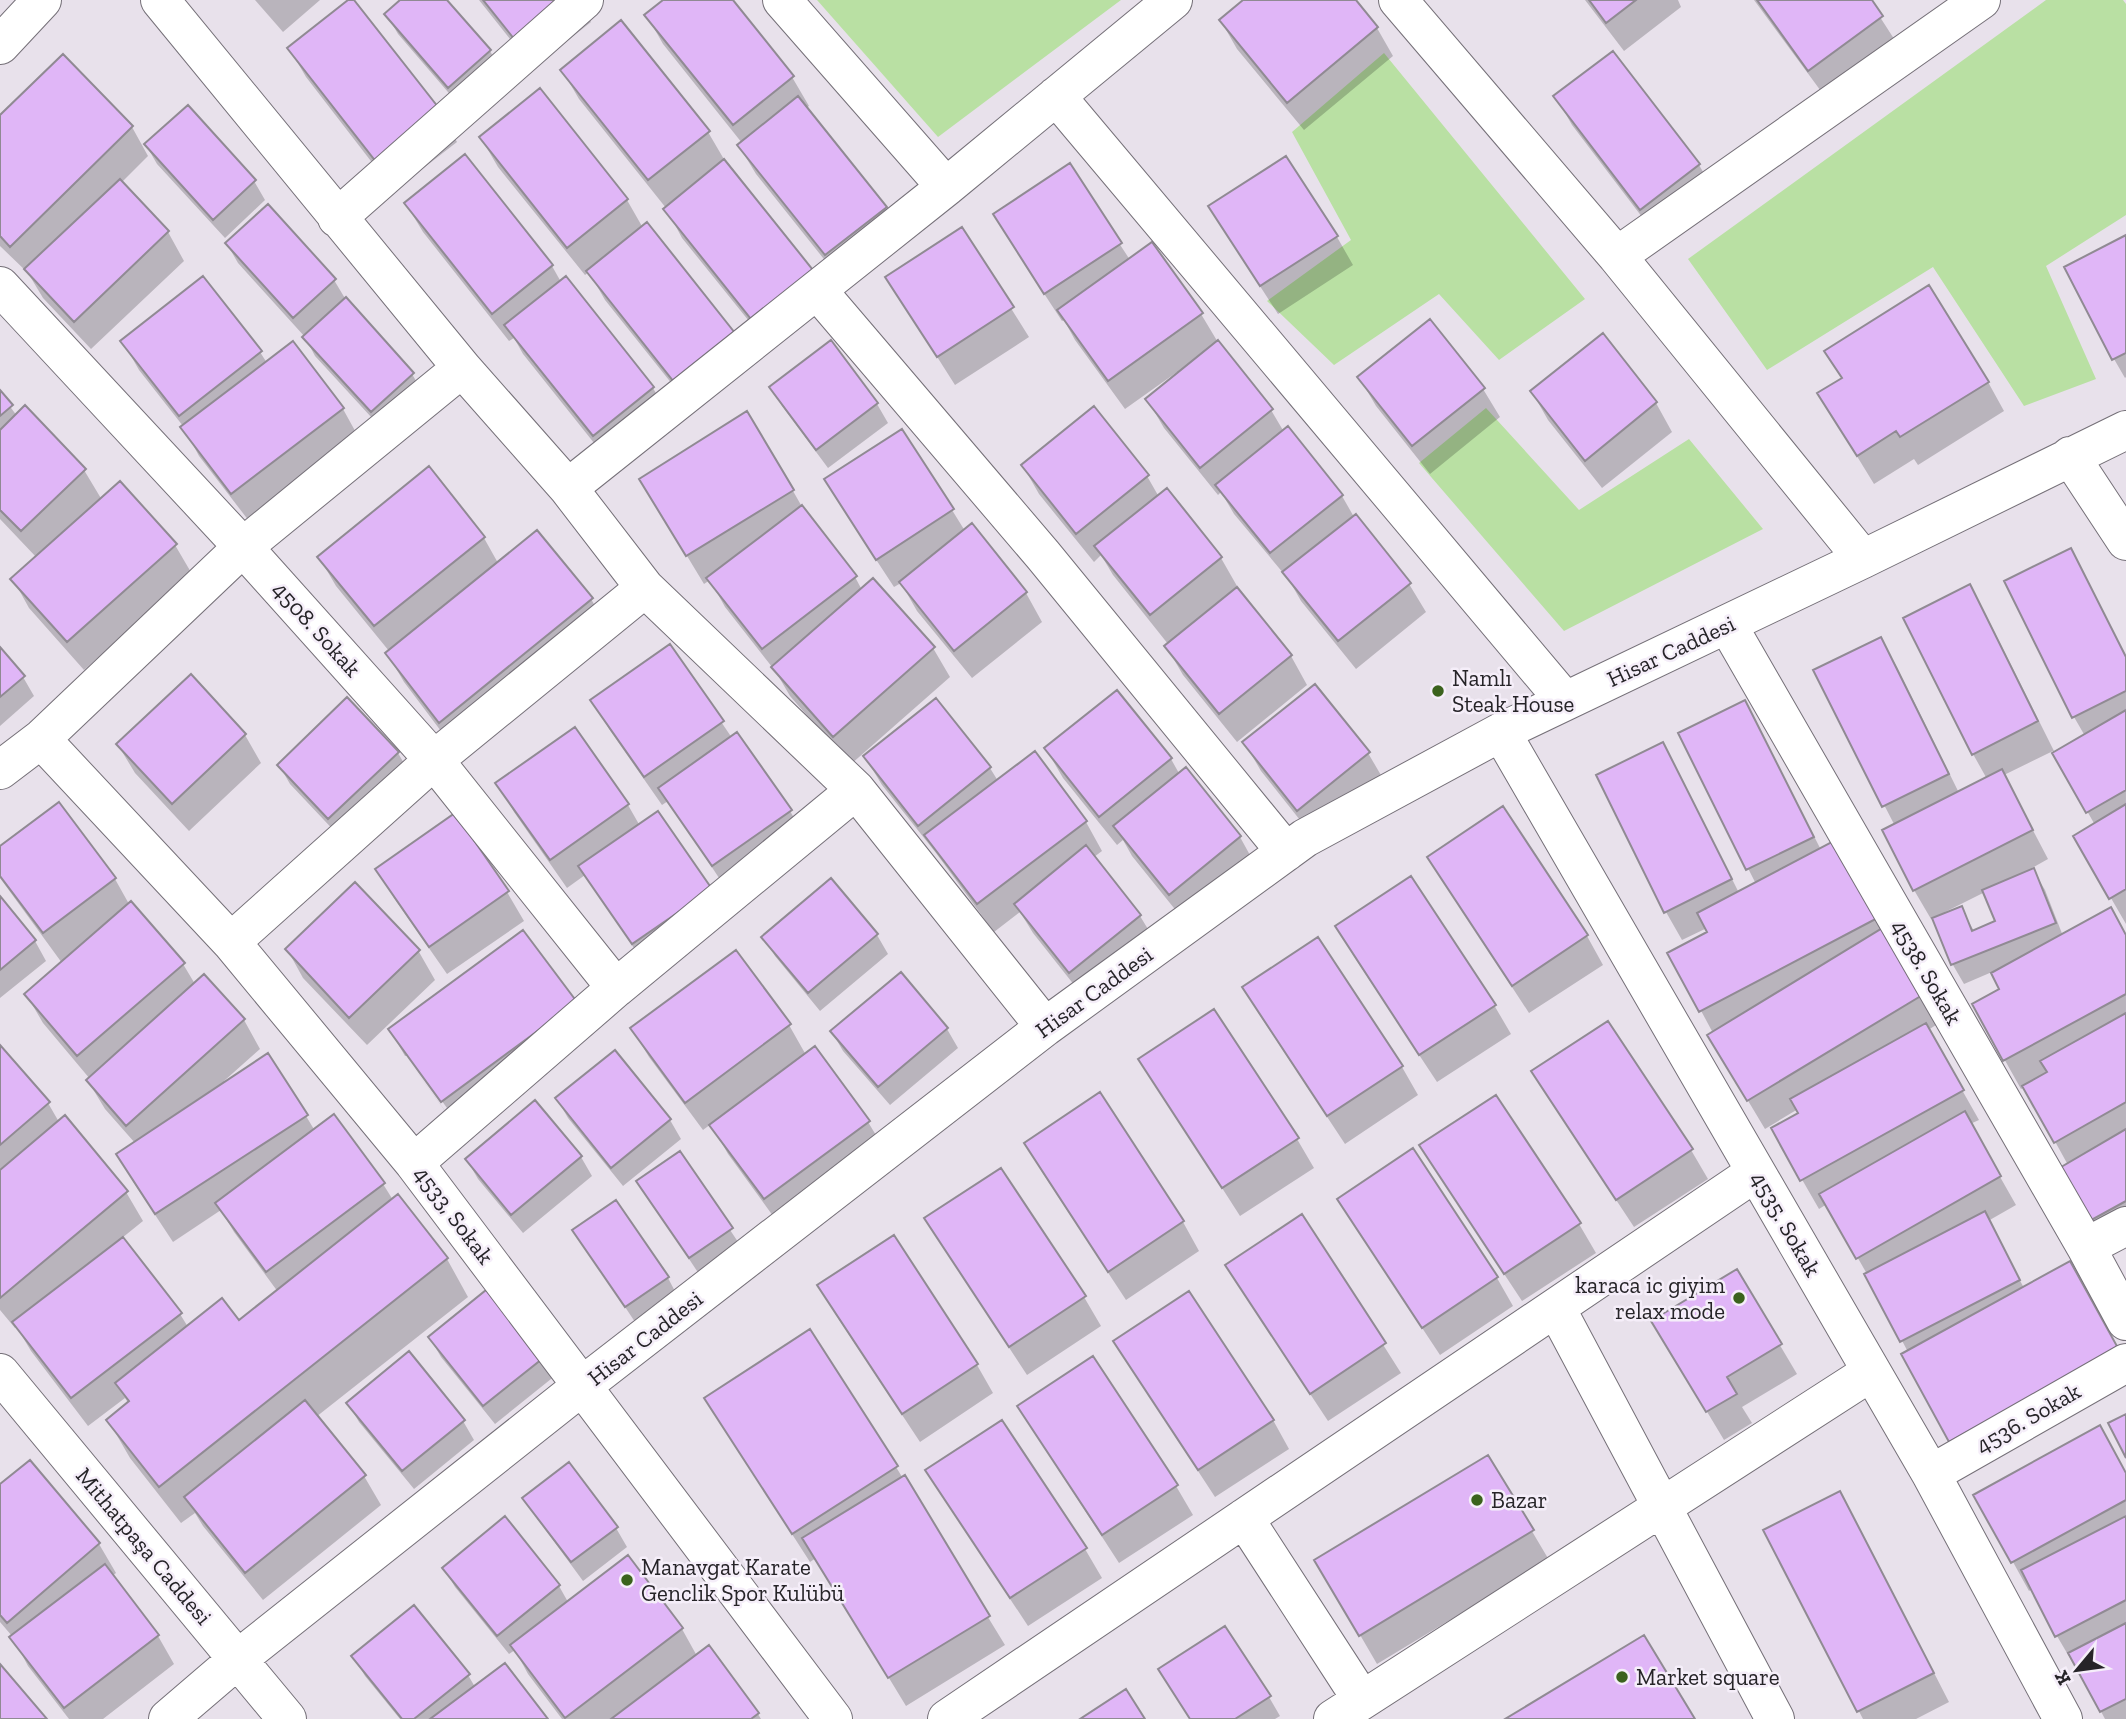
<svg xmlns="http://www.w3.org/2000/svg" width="2126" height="1719" font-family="'Zilla Slab',serif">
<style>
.green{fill:#b9e0a3}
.shadow{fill:#0003;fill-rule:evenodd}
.building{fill:#e0b6f7;stroke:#908a93;stroke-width:2}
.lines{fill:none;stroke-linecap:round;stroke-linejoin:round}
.minor-casing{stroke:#757078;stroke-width:40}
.minor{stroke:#fff;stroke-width:38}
.poi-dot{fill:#3b621d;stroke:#f5eef9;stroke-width:2.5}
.labels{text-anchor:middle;stroke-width:5;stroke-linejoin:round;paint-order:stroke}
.street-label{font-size:23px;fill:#262428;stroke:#f5eef9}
.poi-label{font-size:23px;fill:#262428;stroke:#f5eef9;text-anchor:start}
</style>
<rect width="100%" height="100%" fill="#e8e1eb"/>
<!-- green -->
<path class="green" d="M817,0H1121L938,137Z
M2046,0H2123L2126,4V215L2046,266L2096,379L2024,406L1933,267L1767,370L1688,259Z
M1384,53L1585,299L1499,360L1439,294L1334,365L1267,301L1351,240L1292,132Z
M1486,408L1579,510L1689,439L1763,529L1564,631L1419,463Z"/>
<!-- shadow -->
<path class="shadow" d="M255,0H320L283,32Z
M351,0L440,113L457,142L394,191L306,77L289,48Z
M403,0H445L490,51L501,70L460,106L398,34L387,15Z
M479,0H579L591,22L533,68Z
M666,0H731L792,77L809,106L806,108L885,208L902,236L843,283L756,174L739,146L742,143L663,44L647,16Z
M1246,0H1354L1377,28L1393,56L1304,130L1237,49L1221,21Z
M1585,0H1678L1681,7L1624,51Z
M1754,0H1869L1898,45L1826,98Z
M1613,53L1699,165L1716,194L1658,238L1572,125L1556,97Z
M562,70L708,132L725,161L769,346L682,238L666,208L579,99Z
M540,91L627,200L643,228L692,409L605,300L589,272L585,275L498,167L481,138Z
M0,118L132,127L148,156L121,183L168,232L184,261L91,349L43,298L28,273L0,246Z
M146,145L254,181L265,200L225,238L157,164Z
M1069,166L1130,260L1201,314L1219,344L1271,410L1284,432L1342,496L1354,517L1409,584L1426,612L1356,669L1301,601L1289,580L1234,514L1221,492L1218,495L1164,428L1147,399L1179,374L1177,372L1125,409L1075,340L1064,320L1062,321L1011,243Z
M406,204L552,266L561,282L653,388L669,416L610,463L523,354L514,338L509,341L423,232Z
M962,230L1029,337L955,385L887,278Z
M1227,235L1337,237L1353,265L1278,314Z
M2126,239V377L2125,378L2114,359Z
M227,244L334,280L346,300L412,374L423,393L383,430L315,356L305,337L238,263Z
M1602,336L1656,403L1672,432L1602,488L1548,420L1532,392Z
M123,342L260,352L267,363L293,343L343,409L359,438L249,521L199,456L183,426L139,370Z
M830,342L877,404L888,423L828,468L782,406L771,387Z
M1359,377L1483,389L1500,417L1430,474L1376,406Z
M1988,382L2004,411L1918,465L1914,459L1874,484L1836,422Z
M0,393L17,416L84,470L102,500L175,545L192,574L84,670L29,608L13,579L37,558L0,519Z
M1023,466L1147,476L1159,497L1221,558L1237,586L1235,588L1291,656L1307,685L1237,742L1183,675L1166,646L1168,644L1113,575L1101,555L1094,562L1039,494Z
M793,491L805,512L855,577L862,590L933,648L950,677L850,765L790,696L776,672L725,607L710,580L704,584L658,508Z
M843,509L952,510L965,531L972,525L1026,593L1042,622L972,678L917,611L901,583L894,587Z
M484,538L498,563L591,599L608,628L456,751L404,682L387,653L389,651L336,586L319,557Z
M2070,550L2126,656V924L2075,836L2095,825L2053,751L2004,775L2048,859L2032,868L2045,890L2063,936L2126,937V1239L2104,1251L2068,1165L2025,1087L2021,1089L1974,1005L2002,990L1992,972L1964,984L1953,965L1933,918L1931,919L1914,890L1884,831L1895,826L1815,671L1880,639L1897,667L1959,793L1987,779L1973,754L1970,587L1986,615L2055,753L2085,736L2074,717ZM1985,892L1997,922L1974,931L1961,908L1946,914L1945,912Z
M670,646L732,738L790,811L807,840L729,893L668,801L662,805L609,729L593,700Z
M0,650L23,677L34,696L0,726Z
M1315,686L1368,753L1385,782L1315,839L1261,771L1244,742Z
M1116,692L1171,759L1180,775L1186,770L1240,837L1256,866L1186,923L1132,856L1123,840L1117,845L1063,778L1046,749Z
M1744,702L1761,731L1821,850L1844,837L1949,1017L1928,1030L1979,1120L1970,1124L2016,1205L1988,1221L2024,1288L1908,1352L1867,1274L1827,1204L1819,1209L1773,1129L1801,1114L1798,1109L1765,1129L1726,1064L1713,1033L1670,953L1709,933L1707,928L1682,940L1666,912L1662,744L1679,773L1739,893L1756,884L1680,734Z
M575,729L628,805L640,826L710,890L650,972L585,875L567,888L514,812L498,783Z
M245,735L261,763L189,831L135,773L118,745Z
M398,753L409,772L340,837L290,784L279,765Z
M1035,754L1086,822L1102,851L1094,857L1140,916L1157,944L1086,1000L1033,933L1020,912L994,932L936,853L882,785L865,757L990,768L998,781Z
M0,848L115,879L129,904L183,964L195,984L204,976L244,1020L260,1049L224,1081L226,1083L306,1116L315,1131L383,1184L393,1200L397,1197L447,1259L468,1297L316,1417L364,1476L381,1505L263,1600L203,1526L195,1513L181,1523L130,1458L108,1420L129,1404L125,1398L88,1426L31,1351L16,1326L15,1328L0,1310V1048L48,1103L59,1122L126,1192L143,1221L122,1238L180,1314L188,1327L238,1323L278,1292L234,1232L221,1210L173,1242L134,1183L118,1154L135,1143L105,1109L88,1081L90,1079L43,1023L26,994L62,963L0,878Z
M1429,858L1587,936L1603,965L1529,1013L1446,886Z
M377,870L507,892L524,921L447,974L394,898Z
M355,885L419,952L435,980L367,1045L303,978L287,949Z
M0,899L35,941L46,961L0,998Z
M1337,927L1494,1005L1511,1034L1437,1082L1353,955Z
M877,935L888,954L820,1011L775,956L764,937Z
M1318,939L1402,1067L1418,1095L1345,1144L1261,1017L1244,988Z
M736,952L789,1025L806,1055L868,1122L885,1150L781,1227L728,1154L711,1124L703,1130L649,1057L632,1029Z
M901,974L947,1029L958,1048L890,1105L843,1051L832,1032Z
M1607,1023L1691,1150L1708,1179L1634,1227L1550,1100L1534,1071Z
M390,1030L592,1032L459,1130L406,1057L445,1111L447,1108L409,1056H405Z
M615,1052L670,1120L681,1139L623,1186L568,1118L557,1099Z
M1140,1060L1297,1139L1314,1168L1240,1216Z
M1099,1095L1183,1222L1199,1251L1126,1300L1042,1172L1026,1143Z
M1496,1097L1579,1224L1596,1253L1522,1301L1438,1174Z
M1413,1151L1497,1278L1513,1306L1440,1355L1356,1228L1339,1199Z
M679,1153L742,1248L701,1277L638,1182Z
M581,1157L592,1176L523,1233L478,1179L467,1160Z
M1302,1217L1401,1373L1328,1421L1244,1294Z
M926,1218L1084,1297L1101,1326L1027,1375L943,1247Z
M574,1230L668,1278L678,1297L637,1325Z
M893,1238L977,1365L993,1393L920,1442L836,1315L819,1286Z
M1736,1271L1797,1374L1742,1407L1752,1423L1724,1440L1670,1350Z
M491,1289L556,1375L495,1424L441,1357L430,1338Z
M1115,1342L1273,1420L1289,1449L1215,1497L1132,1370Z
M348,1403L463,1421L474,1440L414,1489L359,1422Z
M1019,1407L1176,1486L1193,1515L1119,1563L1036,1435Z
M1002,1422L1085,1549L1102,1578L1028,1626L944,1499Z
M723,1427L896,1467L1005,1645L906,1706L816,1558L810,1562Z
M1488,1457L1549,1560L1377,1664L1317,1561Z
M30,1463L99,1544L116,1573L112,1576L158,1636L174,1664L103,1719H69L28,1666L12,1636L0,1622V1487Z
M2126,1474V1719H2105L2076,1664L2074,1665L2057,1636L2032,1589L2029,1591L2013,1562Z
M525,1498L616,1528L627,1547L583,1581L536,1517Z
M1856,1521L1949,1702L1916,1719H1863L1765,1531Z
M628,1557L682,1629L697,1656L758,1714L761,1719H562L528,1674L515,1650L509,1654L455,1587L444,1568L559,1586L568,1602Z
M354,1657L468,1675L475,1687L546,1719H400L365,1676Z
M1269,1697L1280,1716L1275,1719H1191Z"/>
<!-- building -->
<path class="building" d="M348,0H354L442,112L377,163L287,48Z
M400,0H447L491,50L448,88L384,14Z
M483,0H566L515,40Z
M663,0H733L794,76L733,125L644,15Z
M1243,0H1356L1378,27L1287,103L1219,20Z
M1589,0H1636L1606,23Z
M1757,0H1872L1883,16L1808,71Z
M621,20L710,131L648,180L560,70Z
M1613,51L1700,164L1640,210L1553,96Z
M63,54L133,126L10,247L0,236V115Z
M540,88L628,199L567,248L479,137Z
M798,96L887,207L825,255L737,145Z
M188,105L256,180L213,220L144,144Z
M465,154L553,265L492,314L404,203Z
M1286,156L1338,236L1260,286L1208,206Z
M724,159L813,270L751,319L663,209Z
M1070,163L1122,243L1044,294L993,214Z
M120,179L169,231L74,322L24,269Z
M268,204L336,279L293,318L225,243Z
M647,222L735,333L674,382L586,271Z
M962,227L1014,307L937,357L885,277Z
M2126,235V353L2112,360L2064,267Z
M1152,242L1203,313L1108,381L1057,310Z
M203,276L262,351L179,416L120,341Z
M566,276L654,387L593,436L504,325Z
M1929,285L1989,382L1900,437L1896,431L1857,456L1817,393L1842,378L1824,351Z
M346,297L414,373L371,412L302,337Z
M1430,319L1485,388L1412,446L1357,377Z
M1603,333L1657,402L1585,461L1530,391Z
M831,340L878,403L816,450L769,387Z
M1218,340L1273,409L1200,468L1145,399Z
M293,341L344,408L231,494L180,427Z
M0,390L13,405L0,416Z
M25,405L86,469L21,531L0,510V430Z
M1094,406L1149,475L1076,534L1021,465Z
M747,411L794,490L686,556L639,479Z
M1288,426L1343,495L1270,553L1215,485Z
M902,429L954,509L876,560L824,479Z
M429,466L485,537L374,626L317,557Z
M120,481L177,544L67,642L10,579Z
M1167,488L1222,557L1150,615L1094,546Z
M802,505L857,576L762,649L706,578Z
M1356,514L1411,583L1338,641L1282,572Z
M972,523L1027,592L954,651L899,582Z
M537,530L593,598L439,723L385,653Z
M2071,548L2126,657V691L2072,718L2004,581Z
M873,578L935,647L833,737L771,667Z
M1970,584L2038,721L1972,755L1903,618Z
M1237,587L1292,655L1219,714L1164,646Z
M1881,637L1949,774L1882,807L1813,670Z
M670,644L724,721L644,777L590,700Z
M0,647L25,676L0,697Z
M191,674L246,734L172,804L116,744Z
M1315,684L1370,752L1297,811L1242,742Z
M1117,690L1172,758L1099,817L1044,748Z
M347,697L399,752L328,819L277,765Z
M936,698L991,767L918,826L863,756Z
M1745,700L1814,837L1746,870L1678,733Z
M2126,710V790L2086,813L2052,753Z
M575,727L629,804L550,860L495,783Z
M737,732L792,810L712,866L658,788Z
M1663,742L1732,879L1664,913L1596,775Z
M1035,751L1087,821L977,904L924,835Z
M1186,767L1241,836L1169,895L1113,826Z
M2002,769L2033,830L1913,891L1882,830Z
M59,802L116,878L43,933L0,876V846Z
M2126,804V889L2109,899L2073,836Z
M1503,806L1588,935L1512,986L1427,857Z
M658,811L712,889L632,944L578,866Z
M455,813L509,891L429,947L375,869Z
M1845,835L1887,913L1699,1012L1667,953L1707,932L1697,913Z
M1086,845L1141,915L1069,973L1014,904Z
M2034,868L2056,923L1951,965L1932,918L1962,906L1972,931L1995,921L1982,890Z
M1411,876L1496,1005L1419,1055L1335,926Z
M831,878L878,934L808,993L761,937Z
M355,882L420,950L349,1018L285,949Z
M0,896L36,940L0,970Z
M131,901L185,963L77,1056L24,994Z
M2111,907L2126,935V994L2003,1061L1972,1004L1999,989L1991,973Z
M1894,921L1934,988L1747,1101L1707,1035Z
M523,930L577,1002L441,1102L388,1029Z
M1318,937L1403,1066L1327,1116L1242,987Z
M736,950L791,1024L685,1103L630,1028Z
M901,972L948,1028L878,1087L830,1031Z
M204,974L245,1019L126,1126L86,1080Z
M1214,1009L1299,1138L1222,1188L1138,1059Z
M2126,1013V1102L2054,1143L2022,1086L2047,1072L2040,1061Z
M1608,1021L1693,1149L1616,1200L1531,1071Z
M1926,1023L1964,1090L1800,1181L1771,1128L1798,1113L1790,1099Z
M0,1045L50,1102L0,1145Z
M815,1046L870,1121L764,1199L709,1125Z
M615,1050L671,1119L611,1168L555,1098Z
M268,1053L308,1115L155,1214L116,1154Z
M1100,1092L1184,1221L1108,1272L1024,1143Z
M1496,1095L1581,1223L1504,1274L1419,1145Z
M535,1100L582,1156L511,1215L465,1159Z
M1965,1111L2001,1176L1856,1259L1819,1194Z
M334,1114L385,1183L266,1272L215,1203Z
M65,1115L128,1191L0,1298V1170Z
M2126,1129V1201L2086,1223L2056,1170Z
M1413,1148L1498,1277L1422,1328L1337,1199Z
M680,1151L733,1228L689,1258L636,1181Z
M1001,1168L1086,1296L1009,1347L924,1218Z
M398,1194L448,1258L159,1487L106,1420L129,1401L115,1383L222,1298L239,1320Z
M616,1200L669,1277L625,1307L572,1230Z
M1985,1211L2020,1280L1900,1342L1864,1274Z
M1302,1214L1386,1343L1310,1394L1225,1265Z
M894,1235L978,1364L902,1414L817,1285Z
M123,1237L182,1313L71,1398L12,1322Z
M2070,1261L2118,1348L1949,1442L1901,1354Z
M1737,1269L1782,1344L1727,1377L1737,1394L1706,1412L1651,1321Z
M491,1286L547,1355L483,1406L428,1337Z
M1189,1291L1274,1420L1198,1470L1113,1341Z
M810,1329L898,1466L792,1534L704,1398Z
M409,1351L465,1420L402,1471L346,1403Z
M1093,1356L1178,1485L1102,1535L1017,1406Z
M305,1400L366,1475L245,1573L184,1497Z
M2126,1414V1458L2108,1423Z
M1002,1420L1087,1548L1010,1598L925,1470Z
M2100,1425L2126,1473V1500L2011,1563L1973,1495Z
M1488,1455L1534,1530L1359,1636L1314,1560Z
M30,1460L100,1543L7,1623L0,1615V1484Z
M569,1462L618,1527L571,1562L522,1498Z
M905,1475L990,1616L888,1678L802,1538Z
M1840,1491L1934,1673L1857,1712L1763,1530Z
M505,1516L560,1585L497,1636L442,1568Z
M2126,1516V1600L2055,1637L2021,1570Z
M628,1555L683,1628L565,1718L510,1645Z
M105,1564L159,1635L64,1708L9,1637Z
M414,1605L470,1674L414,1719H402L351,1656Z
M2126,1623V1699L2100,1712L2068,1653Z
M1225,1626L1271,1696L1235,1719H1190L1158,1669Z
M1644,1635L1695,1719H1505Z
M709,1645L759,1713L751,1719H611Z
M505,1663L548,1719H430Z
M0,1664L47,1719H0Z
M1126,1689L1145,1719H1080Z"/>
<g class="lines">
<defs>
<path id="minor" d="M160,0L462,368L568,488L645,588L856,790L1045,1027
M782,0L946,187
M1398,0L1617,256L1863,559
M0,45L42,0
M1056,96L1565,701
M337,218L584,0
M1617,256L1981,0
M0,286L243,547L434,760L616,988
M817,290L1043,555L1286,852
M2070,456L2126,541
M568,488L946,187L1173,0
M1727,624L2086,1247L2126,1321
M1501,732L1931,1474L2063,1719
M41,739L231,942L414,1163L833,1719
M0,770L41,739L243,547L462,368
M231,942L434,760L645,588
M414,1163L616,988L856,790
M2086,1247L2126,1226
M1556,1308L1775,1719
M0,1373L287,1719
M1931,1474L2126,1363
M1244,1518L1362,1700
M168,1719L238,1659L582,1386L1045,1027L1305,838L1501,732L1863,559L2126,430
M947,1719L1756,1172
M1333,1719L1871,1372"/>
</defs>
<!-- minor casing -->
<use href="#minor" class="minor-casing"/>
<!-- minor -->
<use href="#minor" class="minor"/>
</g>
<!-- markers -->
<g class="poi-dot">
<circle cx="1438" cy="691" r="7"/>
<circle cx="1739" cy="1298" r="7"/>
<circle cx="1477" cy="1500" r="7"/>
<circle cx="627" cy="1580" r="7"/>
<circle cx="1622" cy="1677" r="7"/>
</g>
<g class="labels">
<!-- street labels -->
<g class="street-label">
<text transform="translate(317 629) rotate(48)" y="8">4508. Sokak</text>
<text transform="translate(1671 651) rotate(-25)" y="8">Hisar Caddesi</text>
<text transform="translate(1927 972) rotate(60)" y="8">4538. Sokak</text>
<text transform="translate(1094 992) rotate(-36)" y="8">Hisar Caddesi</text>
<text transform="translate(454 1215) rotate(53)" y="8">4533, Sokak</text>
<text transform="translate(1786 1224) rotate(60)" y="8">4535. Sokak</text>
<text transform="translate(645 1338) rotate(-38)" y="8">Hisar Caddesi</text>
<text transform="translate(2028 1418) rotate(-30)" y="8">4536. Sokak</text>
<text transform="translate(144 1546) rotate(50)" y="8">Mithatpaşa Caddesi</text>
</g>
<!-- poi labels -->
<g class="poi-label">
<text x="1452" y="686">Namlı<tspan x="1452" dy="26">Steak House</tspan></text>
<text x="1725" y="1293" text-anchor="end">karaca ic giyim<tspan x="1725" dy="26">relax mode</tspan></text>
<text x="1491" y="1508">Bazar</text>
<text x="641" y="1575">Manavgat Karate<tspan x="641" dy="26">Genclik Spor Kulübü</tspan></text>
<text x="1636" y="1685">Market square</text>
</g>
</g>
<!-- north arrow -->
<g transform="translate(2077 1670) rotate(241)" stroke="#f5eef9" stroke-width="5" paint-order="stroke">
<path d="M0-5L12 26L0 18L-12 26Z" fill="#262428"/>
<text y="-10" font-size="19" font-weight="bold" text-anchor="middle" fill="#262428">K</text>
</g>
</svg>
